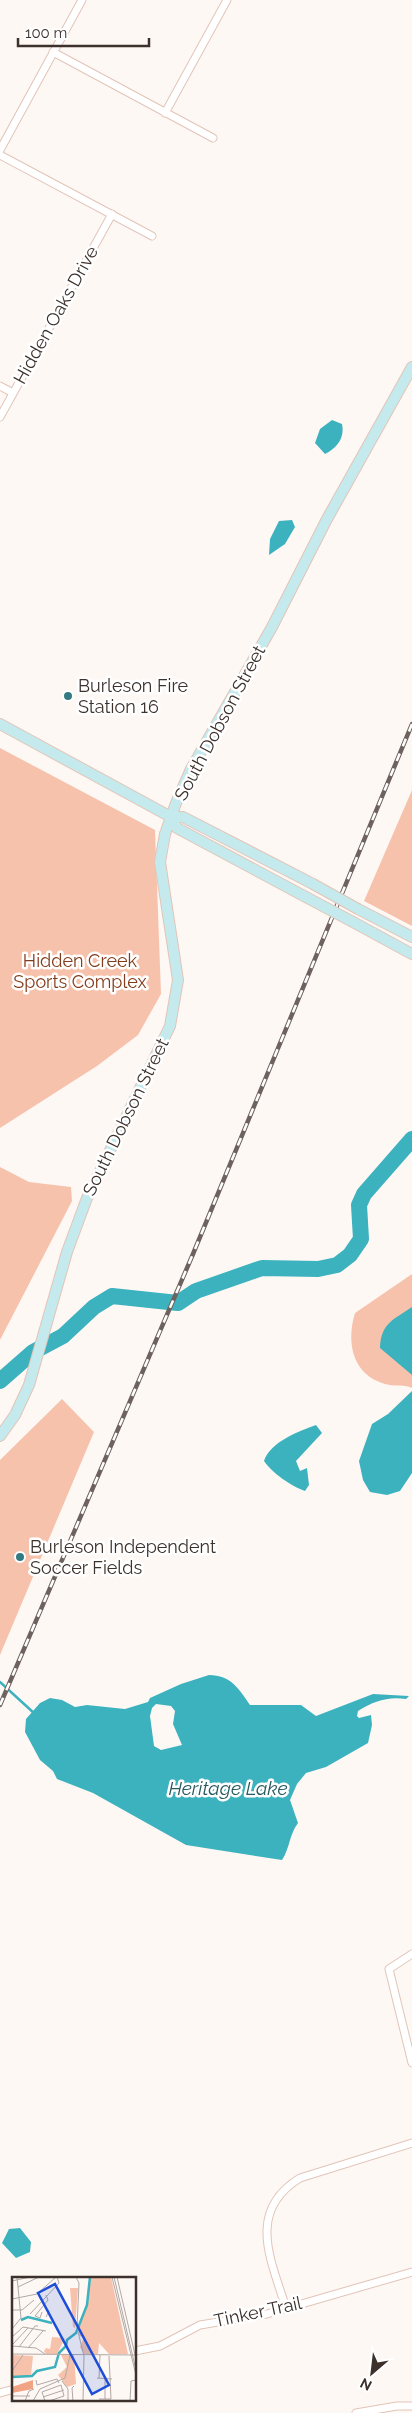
<svg xmlns="http://www.w3.org/2000/svg" width="412" height="2413" font-family="Raleway,sans-serif">
<style>
.green{fill:#f7c2ac}
.water{fill:#3cb2be;fill-rule:evenodd}
.lines{fill:none;stroke-linecap:round;stroke-linejoin:round}
.stream{stroke:#3cb2be;stroke-width:2.5}
.river{stroke:#3cb2be;stroke-width:16}
.street-casing{stroke:#e2c4b7;stroke-width:9}
.secondary-casing{stroke:#e2c4b7;stroke-width:12}
.street{stroke:#fff;stroke-width:7}
.secondary{stroke:#c5eaee;stroke-width:10}
.rail-casing{stroke:#6d625e;stroke-width:4.5}
.rail{stroke:#fff;stroke-width:2.5;stroke-dasharray:8;stroke-linecap:butt}
.secondary-bridge-casing{stroke:#e2c4b7;stroke-width:12;stroke-linecap:butt}
.secondary-bridge{stroke:#c5eaee;stroke-width:10}
.poi-dot{fill:#337b83;stroke:#fff;stroke-width:2}
.labels{text-anchor:middle;stroke-width:5;stroke-linejoin:round;paint-order:stroke}
.street-label{font-size:18px;fill:#3d312c;stroke:#fff}
.poi-label{font-size:18px;fill:#3d312c;stroke:#fff;text-anchor:start}
.park-label{font-size:18px;fill:#823c1b;stroke:#fff}
.water-label{font-size:19px;font-style:italic;fill:#28595f;stroke:#fff}
.inset-river{fill:none;stroke:#3cb2be;stroke-width:2.5}
.inset-road{fill:none;stroke:#b1a8a5;stroke-width:1}
.view{fill:#1d4ed8;fill-opacity:0.15;stroke:#1d4ed8;stroke-width:2.5}
.inset-edge{fill:none;stroke:#3d312c;stroke-width:2.5}
</style>
<rect width="100%" height="100%" fill="#fef8f5"/>
<!-- green -->
<path class="green" d="M0,748L155,830L161,994L138,1035L97,1066L0,1128Z
M412,790V926L364,901Z
M0,1167L29,1182L71,1187L72,1201L0,1340Z
M412,1274V1388C404,1384 394,1387 385,1384C352,1375 346,1342 355,1313Z
M62,1399L94,1432L0,1655V1460Z"/>
<!-- water -->
<path class="water" d="M332,420L342,424C345,438 337,448 325,454L315,443L320,429Z
M292,520L295,527L285,544L269,555L270,539L279,521Z
M412,1307V1375L380,1348C381,1323 393,1320 412,1307Z
M412,1391V1473L400,1491L387,1495L370,1492L363,1480L359,1461L372,1424L388,1414Z
M316,1425L322,1433L296,1461L300,1471L307,1468L309,1485L305,1491C291,1486 272,1473 264,1461C270,1442 299,1431 316,1425Z
M209,1675C231,1675 239,1689 250,1705H301L316,1716L373,1694L409,1696L406,1699C389,1696 373,1701 358,1711L357,1716L359,1718L371,1715L372,1725L368,1743L326,1767L306,1773L297,1784L290,1800L298,1823C289,1835 290,1848 282,1860L186,1845L93,1793L57,1779L53,1771L40,1760L25,1732L26,1719L40,1703L50,1698L62,1700L75,1707L87,1705L125,1709L148,1702L150,1698L181,1684ZM156,1704L171,1706L175,1711L173,1724L182,1745L161,1750L154,1746L150,1716L152,1708Z
M20,2228L31,2242L30,2252L16,2258L2,2243L9,2229Z"/>
<g class="lines">
<!-- stream -->
<path class="stream" d="M0,1682L35,1714"/>
<!-- river -->
<path class="river" d="M0,1381L33,1352L63,1336L94,1307L112,1296L178,1303L196,1291L262,1268L318,1269L337,1265L350,1255L361,1239L359,1205L364,1194L412,1139"/>
<defs>
<path id="street" d="M53,52L213,138
M165,113L227,0
M0,150L82,0
M0,155L152,236
M0,386L13,393
M0,417L112,214
M412,1954L389,1969L412,2063
M286,2308C271,2260 246,2211 300,2178L412,2143
M135,2351L160,2346L200,2325L267,2314L412,2272
M0,2393L14,2389
M356,2413L397,2406H412"/>
<path id="secondary" d="M0,724L171,817H183L313,884
M171,817L177,828L304,896
M358,909L412,937
M353,922L412,954
M0,1436L15,1415L29,1385L67,1252L87,1198L170,1026L178,980L160,862L165,834L176,803L191,769L272,627L327,519L412,367"/>
</defs>
<!-- street casing -->
<use href="#street" class="street-casing"/>
<!-- secondary casing -->
<use href="#secondary" class="secondary-casing"/>
<!-- street -->
<use href="#street" class="street"/>
<!-- secondary -->
<use href="#secondary" class="secondary"/>
<defs>
<path id="rail" d="M0,1705L193,1254L412,724"/>
</defs>
<!-- rail casing -->
<use href="#rail" class="rail-casing"/>
<!-- rail -->
<use href="#rail" class="rail"/>
<defs>
<path id="secondary-bridge" d="M313,884L358,909
M304,896L353,922"/>
</defs>
<!-- secondary-bridge casing -->
<use href="#secondary-bridge" class="secondary-bridge-casing"/>
<!-- secondary-bridge -->
<use href="#secondary-bridge" class="secondary-bridge"/>
</g>
<!-- markers -->
<g class="poi-dot">
<circle cx="68" cy="696" r="5"/>
<circle cx="20" cy="1557" r="5"/>
</g>
<g class="labels">
<!-- street labels -->
<g class="street-label">
<text transform="translate(56 315) rotate(-61)" y="6">Hidden Oaks Drive</text>
<text transform="translate(220 723) rotate(-62)" y="6">South Dobson Street</text>
<text transform="translate(126 1117) rotate(-64)" y="6">South Dobson Street</text>
<text transform="translate(258 2312) rotate(-12)" y="6">Tinker Trail</text>
</g>
<!-- poi labels -->
<g class="poi-label">
<text x="78" y="692">Burleson Fire<tspan x="78" dy="21">Station 16</tspan></text>
<text x="30" y="1553">Burleson Independent<tspan x="30" dy="21">Soccer Fields</tspan></text>
</g>
<!-- park labels -->
<g class="park-label">
<text x="80" y="967">Hidden Creek<tspan x="80" dy="21">Sports Complex</tspan></text>
</g>
<!-- water labels -->
<g class="water-label">
<text x="228" y="1795">Heritage Lake</text>
</g>
</g>
<!-- overview -->
<g transform="translate(12 2277)">
<rect width="124" height="124" fill="#fef8f5"/>
<path d="M78,0H99L116,77H97L87,66L86,77H72L68,70L72,60L67,59V47L76,26ZM58,11H66L63,51L61,50ZM40,60L53,61L45,77H34L32,74L34,71L38,72ZM0,78L21,79L19,99H0ZM49,78H62L64,107L55,110L46,98L55,90Z" fill="#f7c2ac"/>
<path d="M21,103V112L0,116V110Z" fill="#f1a483"/>
<path class="inset-river" d="M9,43L16,40L40,46M0,100L20,99L25,94L43,90L47,76L54,69L55,63L64,56L75,28L78,0"/>
<path class="inset-road" d="M64,0L67,6L65,51L72,79L71,124M100,0L124,98M102,0L124,93M105,0L124,82M0,4L18,0M6,10L27,0M0,22L25,17L44,0M31,28L37,34L34,40M0,33H10L22,23M30,35L28,41L23,39L36,23L34,18M18,37L47,6L45,0M0,52L9,41L5,0M0,60L11,50L34,54M0,68L16,51M0,69L24,71L33,77M7,70L23,49H26M16,71L31,54M0,77L124,78M0,94L11,78M85,101L100,102M87,101L88,78M24,103L25,108L45,102L47,106M50,104L56,112V124M0,119H18M31,120L52,113M87,122H99L97,79M93,122V101M13,124L17,114L22,112M21,124L28,112L53,101L58,78M33,124L30,115L49,108L52,119L37,124M61,124L60,111L62,109M118,124L119,104L124,103"/>
<path class="view" d="M43,7L97,108L80,117L26,16Z"/>
<rect width="124" height="124" class="inset-edge"/>
</g>
<!-- north arrow -->
<g transform="translate(372 2373) rotate(208)" stroke="#ffffff" stroke-width="4" paint-order="stroke">
<path d="M0-4L9 19L0 12L-9 19Z" fill="#3d312c"/>
<text y="-8" font-size="14" font-weight="bold" text-anchor="middle" fill="#3d312c">N</text>
</g>
<!-- scale -->
<path d="M18 38v8h131v-8" fill="none" stroke="#3d312c" stroke-width="2.5"/>
<text x="25" y="38" font-size="15" fill="#3d312c" stroke="#ffffff" stroke-width="4" paint-order="stroke">100 m</text>
</svg>
